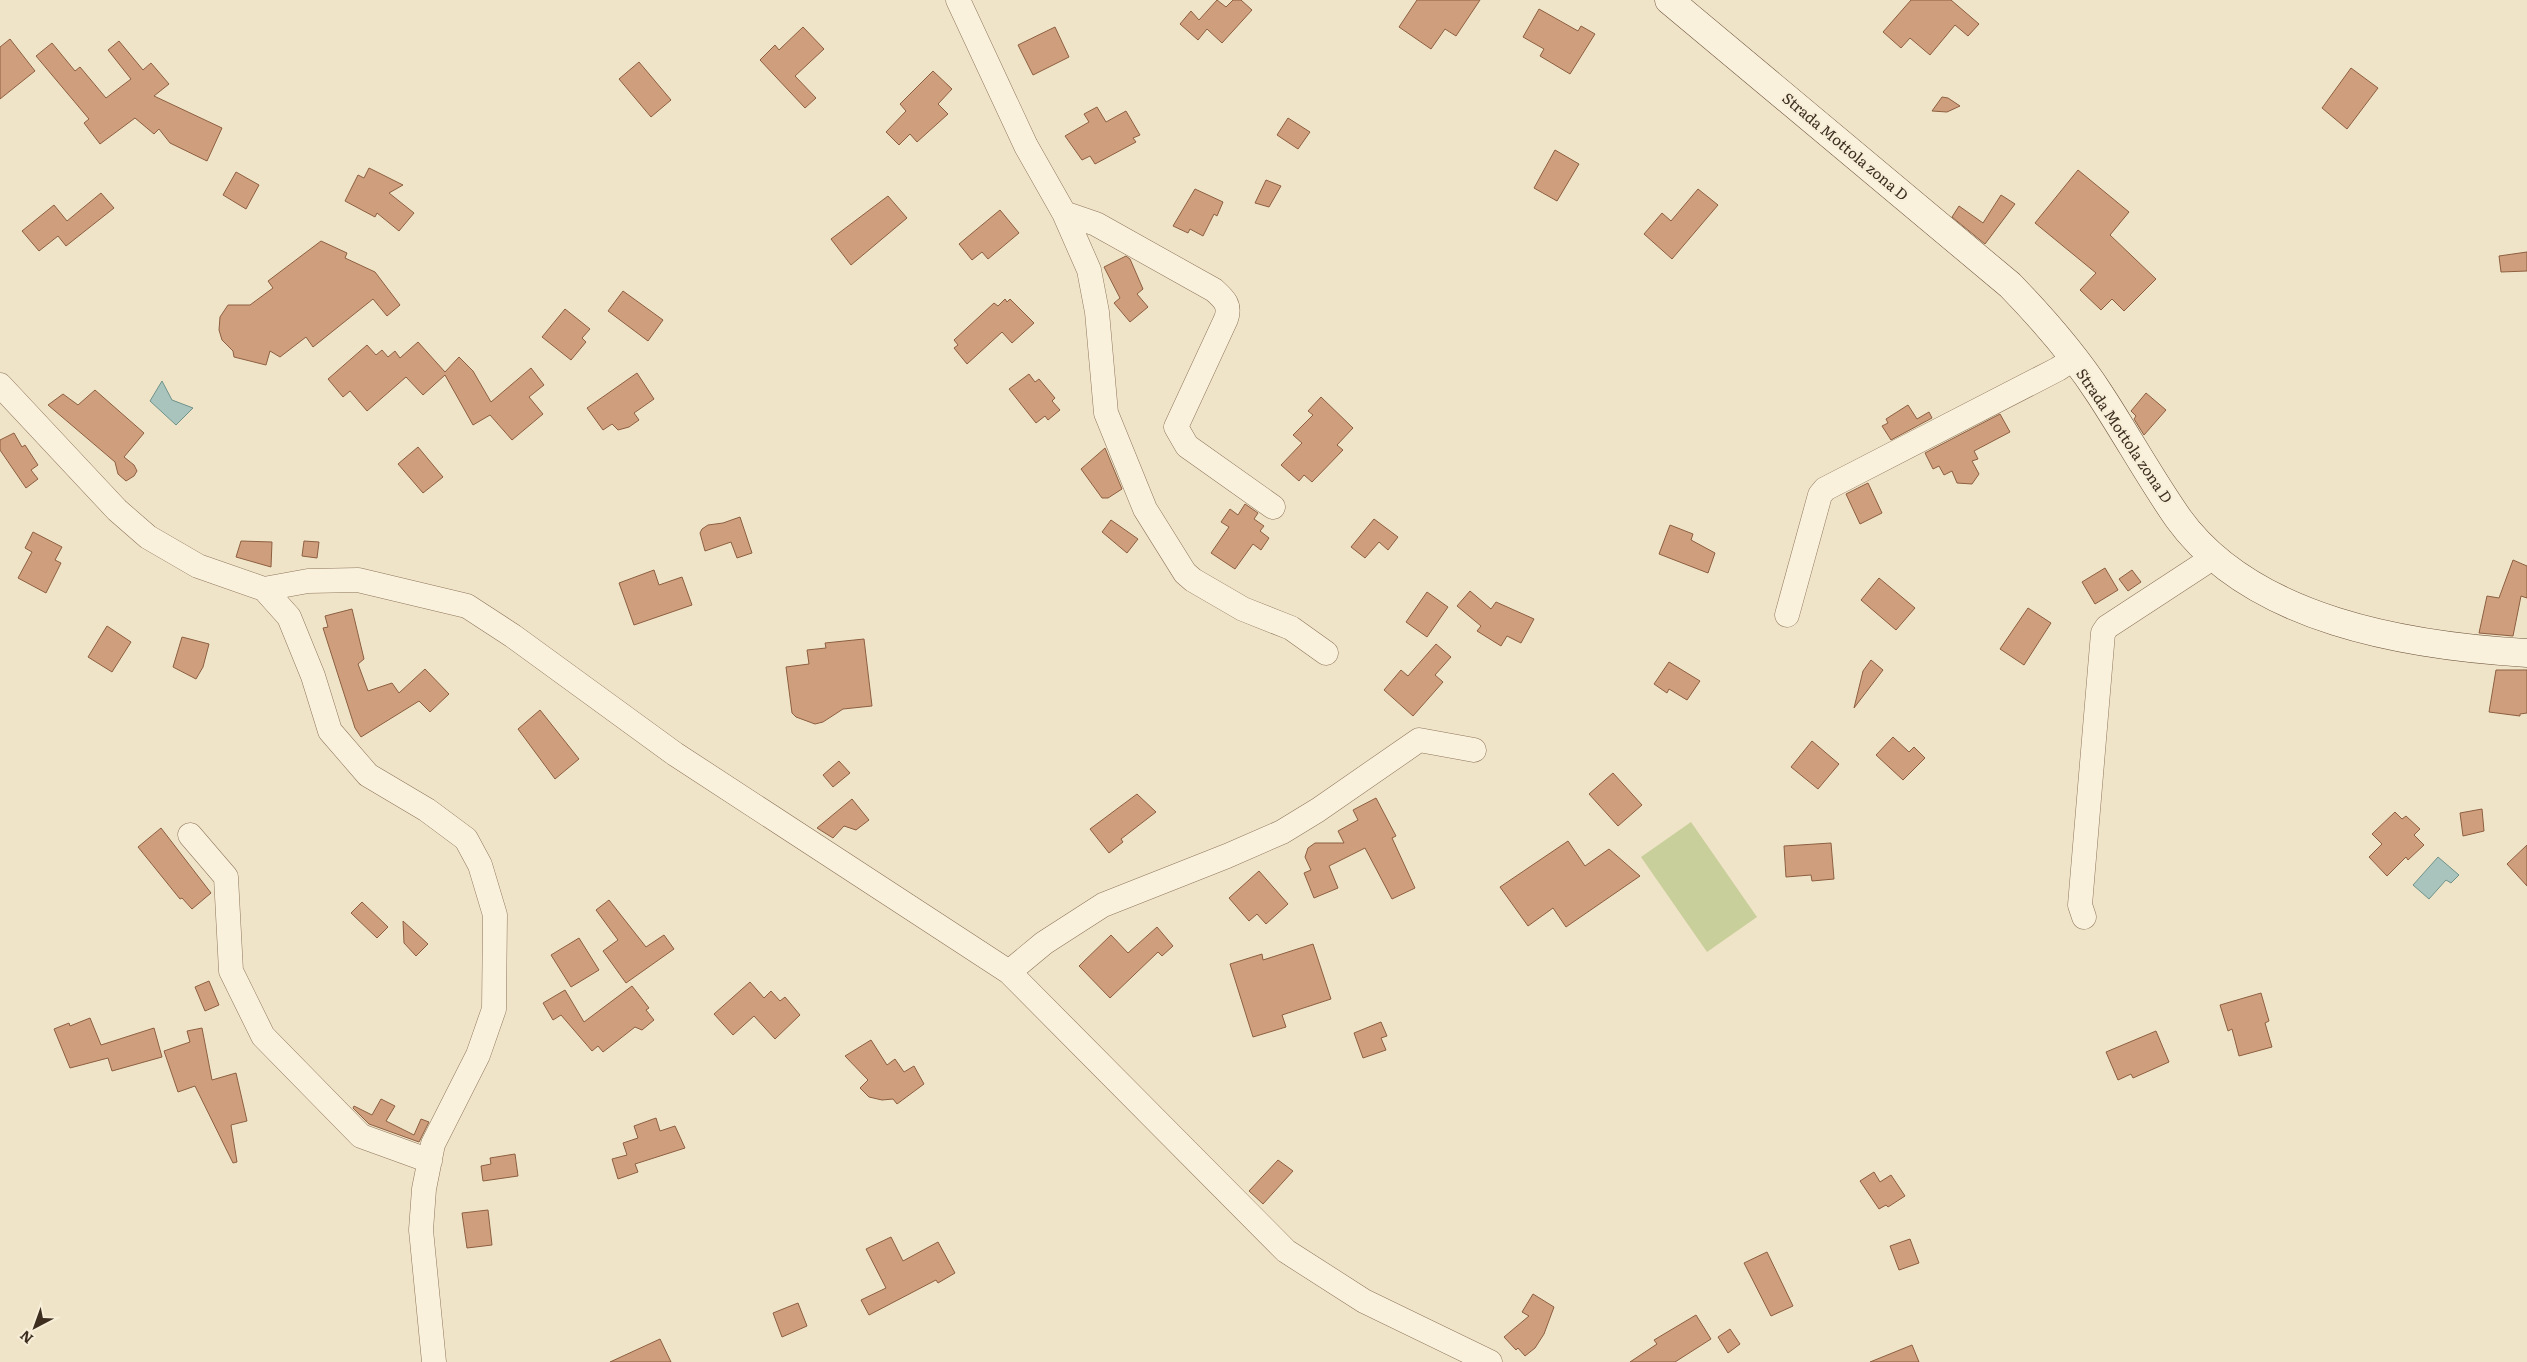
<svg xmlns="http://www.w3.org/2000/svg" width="2527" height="1362" font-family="Literata,serif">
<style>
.green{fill:#c9cf9b}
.water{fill:#a9c4bc;stroke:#6f938a}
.building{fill:#cf9f7d;stroke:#8d5f41}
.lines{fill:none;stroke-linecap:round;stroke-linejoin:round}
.street-casing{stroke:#8d765c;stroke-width:25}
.secondary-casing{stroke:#6f573f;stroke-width:29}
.street{stroke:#faf1dc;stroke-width:24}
.secondary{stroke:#faf1dc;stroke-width:28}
.labels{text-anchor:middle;stroke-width:4;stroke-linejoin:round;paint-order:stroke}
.street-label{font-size:15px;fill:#3d2e20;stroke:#f7eed8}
</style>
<rect width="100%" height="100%" fill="#f0e4c8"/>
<!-- green -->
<path class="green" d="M1691,822L1757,917L1707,952L1641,857Z"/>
<!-- water -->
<path class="water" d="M162,381L172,400L193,408L176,425L150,401Z
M2438,857L2459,875L2451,883L2446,880L2429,899L2413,885Z"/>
<!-- building -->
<path class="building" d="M1217,0L1226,7L1233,0H1241L1252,10L1222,43L1207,29L1198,40L1180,24L1191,11L1199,20Z
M1417,0H1480L1456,36L1445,29L1431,49L1399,27Z
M1911,0H1951L1979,24L1968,36L1955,25L1930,55L1910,38L1901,48L1883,32Z
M1539,9L1578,31L1581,26L1595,34L1570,74L1540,56L1544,49L1523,37Z
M803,27L824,49L795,76L816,98L805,108L760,60L775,45L779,50Z
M1055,27L1069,57L1033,75L1018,45Z
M10,39L35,71L0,99V47Z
M119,41L143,70L151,63L169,84L154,96L222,128L207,161L170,143L159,129L154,134L135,118L100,144L84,123L89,119L36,56L52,43L75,71L80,67L106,98L131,79L108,50Z
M639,62L671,100L651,117L619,79Z
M2351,68L2378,88L2347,129L2322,108Z
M933,71L952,89L938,104L948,114L917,142L910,134L899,145L886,132L906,111L900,104Z
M1942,97L1948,98L1960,106L1947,112L1932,111Z
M1097,107L1106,122L1126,111L1140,135L1133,138L1136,142L1095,164L1090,156L1082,160L1065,136L1089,122L1084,114Z
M1288,118L1310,132L1298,149L1277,135Z
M1555,150L1579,164L1557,201L1534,188Z
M369,168L403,185L389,193L414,213L399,231L377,213L375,217L345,201L358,175L364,178Z
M2078,170L2129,212L2110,235L2156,279L2124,311L2112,299L2101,310L2080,290L2096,273L2035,223Z
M236,172L259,185L246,209L223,195Z
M1266,180L1281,186L1269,207L1255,203Z
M1195,189L1223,202L1217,216L1214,214L1203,236L1190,229L1188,233L1173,226Z
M1698,189L1718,205L1672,259L1644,234L1662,213L1671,221Z
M101,193L114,208L66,246L58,236L39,251L22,231L54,205L67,221Z
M2001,195L2015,204L1985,244L1952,217L1959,206L1983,223Z
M888,196L907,218L851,265L831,239Z
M1000,210L1019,233L988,259L982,252L972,260L959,244Z
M321,241L347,253L345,258L375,272L400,305L387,316L373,299L313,347L306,337L280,357L270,351L266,365L234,357L233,351L222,340L219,330L220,317L228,305H250L273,288L268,281Z
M2527,252V271L2501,272L2499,256Z
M1126,256L1130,259L1143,289L1137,294L1148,307L1130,322L1114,303L1120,298L1104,267Z
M623,291L663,320L648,341L608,311Z
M1005,299L1007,302L1010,299L1034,323L1012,343L1002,332L967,364L954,348L958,345L954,340L994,303L998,306Z
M565,309L590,329L582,338L586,342L571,360L542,337Z
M418,342L445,372L459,357L473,371L491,402L531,368L544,385L529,397L543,414L512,440L490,415L473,425L445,375L423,395L406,377L367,411L350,391L343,397L328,379L367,345L376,355L382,350L388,357L395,351L400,358Z
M637,373L654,399L634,413L639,420L629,427L618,430L612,424L603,430L587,408Z
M1029,374L1035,382L1039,379L1055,398L1052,401L1060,410L1048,420L1045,416L1036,423L1009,389Z
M95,390L144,433L124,457L134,465L137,471L134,476L126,481L118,474L115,462L48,405L63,394L78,405Z
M2146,393L2166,410L2144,435L2134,419L2136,416L2131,411Z
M1321,397L1353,428L1337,445L1343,450L1312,482L1304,475L1299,481L1281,465L1302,443L1293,435L1313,415L1308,411Z
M1908,405L1917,419L1929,412L1932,418L1891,440L1882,426L1888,423L1886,419Z
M2000,414L2010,432L1974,451L1978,459L1972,461L1979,474L1972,484L1957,483L1952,471L1944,475L1939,466L1933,469L1925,453Z
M14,433L22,447L25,445L38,465L31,470L38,479L26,488L0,450V440Z
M418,447L443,477L423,493L398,464Z
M1105,448L1122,489L1108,498H1102L1081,469Z
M1868,483L1882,513L1860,524L1846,494Z
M1245,504L1258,513L1254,519L1264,526L1260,531L1269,538L1261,550L1253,544L1235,569L1211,553L1229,527L1221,522L1230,509L1238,515Z
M740,517L752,553L737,558L731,542L705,551L700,533L702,529L708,525L723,523Z
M1374,519L1398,537L1388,550L1379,542L1365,558L1351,547Z
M1111,520L1138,539L1127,553L1102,532Z
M1670,525L1693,534L1691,540L1715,553L1708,573L1659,554Z
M33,532L62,547L55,560L61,563L46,593L18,578L32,552L25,548Z
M241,541L272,542L271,567L236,557Z
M304,541L319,542L317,558L302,556Z
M2513,560L2527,566V598L2521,596L2513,636L2479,633L2487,596L2499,598Z
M2105,568L2118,590L2095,604L2082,582Z
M654,570L659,585L682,577L692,605L634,625L619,583Z
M2132,570L2141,582L2128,591L2119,579Z
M1879,578L1915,608L1896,630L1861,600Z
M1470,591L1491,609L1496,602L1534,619L1521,643L1507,636L1501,646L1477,631L1481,626L1457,606Z
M1427,592L1448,607L1427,637L1406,622Z
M2028,608L2051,623L2024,665L2000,649Z
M352,609L364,659L358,664L368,691L392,683L399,693L425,669L449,694L430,712L419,701L361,737L355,728L323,628L328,627L325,616Z
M107,626L131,642L112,672L88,657Z
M182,637L209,644L203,667L196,679L173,667Z
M864,639L872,706L843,709L823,722L815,724L796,717L792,713L786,667L809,664L807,650L826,648L825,643Z
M1436,644L1451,657L1435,675L1443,682L1413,716L1384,690L1401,670L1408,676Z
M1871,660L1883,670L1854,708L1863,671Z
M1669,662L1700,681L1687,700L1669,689L1667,693L1654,684Z
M2496,670H2527V713L2520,714V716L2489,712Z
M540,710L579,759L555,779L518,729Z
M1893,737L1909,752L1914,747L1925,758L1903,780L1876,755Z
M1812,741L1839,764L1818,789L1791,767Z
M839,761L850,773L833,787L823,775Z
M1613,773L1642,805L1618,826L1589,794Z
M1137,794L1156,812L1121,839L1123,842L1109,853L1090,829Z
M1376,798L1396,836L1392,838L1415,888L1392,899L1365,848L1329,866L1338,888L1314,898L1304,873L1311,870L1305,857L1308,848L1315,843H1344L1338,831L1358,820L1353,810Z
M852,799L869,820L856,830L844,826L833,838L817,828Z
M2482,809L2484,831L2463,836L2460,813Z
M2395,812L2402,819L2406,816L2420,829L2414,835L2424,845L2408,860L2406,857L2387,876L2369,857L2382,844L2372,834Z
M161,828L211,893L192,909L182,898L180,899L138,847Z
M1568,841L1585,866L1609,849L1640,876L1566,927L1553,908L1528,926L1500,887Z
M1831,843L1834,879L1812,881L1811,875L1786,877L1784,846Z
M2527,845V886L2507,864Z
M1259,871L1288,904L1266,924L1257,914L1249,921L1229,898Z
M609,900L646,947L664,935L674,949L626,983L603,951L618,940L596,910Z
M362,902L388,927L377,938L351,913Z
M403,921L428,944L416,956L404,943Z
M1157,927L1173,946L1162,956L1158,952L1110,998L1079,966L1111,935L1128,953Z
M579,938L599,970L571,987L551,955Z
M1313,944L1331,999L1282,1015L1286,1027L1253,1037L1230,964L1262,954L1263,960Z
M209,981L219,1005L205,1011L195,987Z
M750,982L764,998L771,991L780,1001L785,997L800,1015L775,1039L754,1016L733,1035L714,1014Z
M632,986L649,1008L646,1010L654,1020L642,1030L635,1027L603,1052L598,1046L592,1051L561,1015L553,1020L543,1003L565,990L584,1022Z
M2261,993L2269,1021L2265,1023L2272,1047L2239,1056L2232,1029L2228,1031L2220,1005Z
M90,1018L101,1045L154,1028L162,1057L112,1071L108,1058L70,1068L54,1029L69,1023L70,1026Z
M1381,1022L1387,1036L1381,1038L1386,1050L1363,1058L1354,1033Z
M202,1028L212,1080L236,1073L247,1121L231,1125L237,1162L233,1163L195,1086L178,1092L164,1051L190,1042L187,1031Z
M2156,1031L2169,1062L2133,1078L2131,1074L2118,1080L2106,1052Z
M871,1040L887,1065L895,1059L904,1072L914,1066L924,1084L897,1104L893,1099L882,1100L869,1097L860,1088L868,1080L845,1056Z
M381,1099L395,1106L386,1121L414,1135L421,1119L429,1122L419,1142L369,1124L353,1108L354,1106L372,1115Z
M656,1118L660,1131L675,1126L685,1148L635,1164L638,1172L618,1179L612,1159L627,1155L623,1143L638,1138L634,1126Z
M515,1154L518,1176L483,1181L481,1166L491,1164L490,1158Z
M1278,1160L1293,1171L1263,1204L1249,1191Z
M1874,1172L1880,1182L1891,1175L1905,1196L1888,1207L1886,1205L1879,1209L1860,1181Z
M488,1210L492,1245L467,1248L462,1213Z
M891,1237L903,1261L938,1242L955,1273L938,1283L936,1280L869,1315L861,1300L886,1288L866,1249Z
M1910,1239L1919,1263L1899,1270L1890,1246Z
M1767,1252L1793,1306L1771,1316L1744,1263Z
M1533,1294L1554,1307L1544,1334L1535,1348L1525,1356L1518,1348L1516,1350L1504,1337L1529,1316L1522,1312Z
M798,1303L807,1326L782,1337L773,1313Z
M1696,1315L1711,1339L1675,1362H1630L1657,1344L1654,1340Z
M1730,1329L1740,1344L1728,1353L1718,1337Z
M660,1339L671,1362H610Z
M1912,1345L1919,1362H1870Z"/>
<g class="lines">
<defs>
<path id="street" d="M958,0L1026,146L1064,213L1089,270L1097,312L1106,413L1145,509L1185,573L1193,580L1243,609L1291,628L1326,653
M1064,213L1096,224L1214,290C1224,299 1231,305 1226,319L1176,427L1187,446L1273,507
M0,385L117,510L148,537L198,566L264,589L308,581L358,580L467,606L513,636L675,754L1009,972L1286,1251L1364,1301L1490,1362
M264,589L289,617L313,676L330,731L368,775L427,810L466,839L480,865L495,915L494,1009L478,1055L433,1144L424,1189L421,1230L434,1362
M1787,615L1820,495L1825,489L2058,369L2073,359
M190,835L226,877L231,971L263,1036L361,1136L430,1161
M2084,917L2080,905L2103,633L2107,627L2214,557
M1009,972L1044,943L1103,905L1227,856L1282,832L1318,810L1419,740L1474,750"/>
<path id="secondary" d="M1669,0L2010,285C2041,317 2075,356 2099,393C2126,434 2150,478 2178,518C2252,621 2409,646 2527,653"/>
</defs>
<!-- street casing -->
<use href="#street" class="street-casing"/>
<!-- secondary casing -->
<use href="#secondary" class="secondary-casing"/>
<!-- street -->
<use href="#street" class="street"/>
<!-- secondary -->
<use href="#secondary" class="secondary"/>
</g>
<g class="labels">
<!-- street labels -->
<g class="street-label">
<text transform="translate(1845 147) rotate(40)" y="5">Strada Mottola zona D</text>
<text transform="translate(2124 436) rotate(56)" y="5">Strada Mottola zona D</text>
</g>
</g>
<!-- north arrow -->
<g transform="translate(35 1327) rotate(221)" stroke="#f7eed8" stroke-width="4" paint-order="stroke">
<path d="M0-4L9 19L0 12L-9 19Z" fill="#3d2e20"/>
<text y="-8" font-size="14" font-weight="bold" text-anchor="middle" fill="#3d2e20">N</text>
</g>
</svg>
